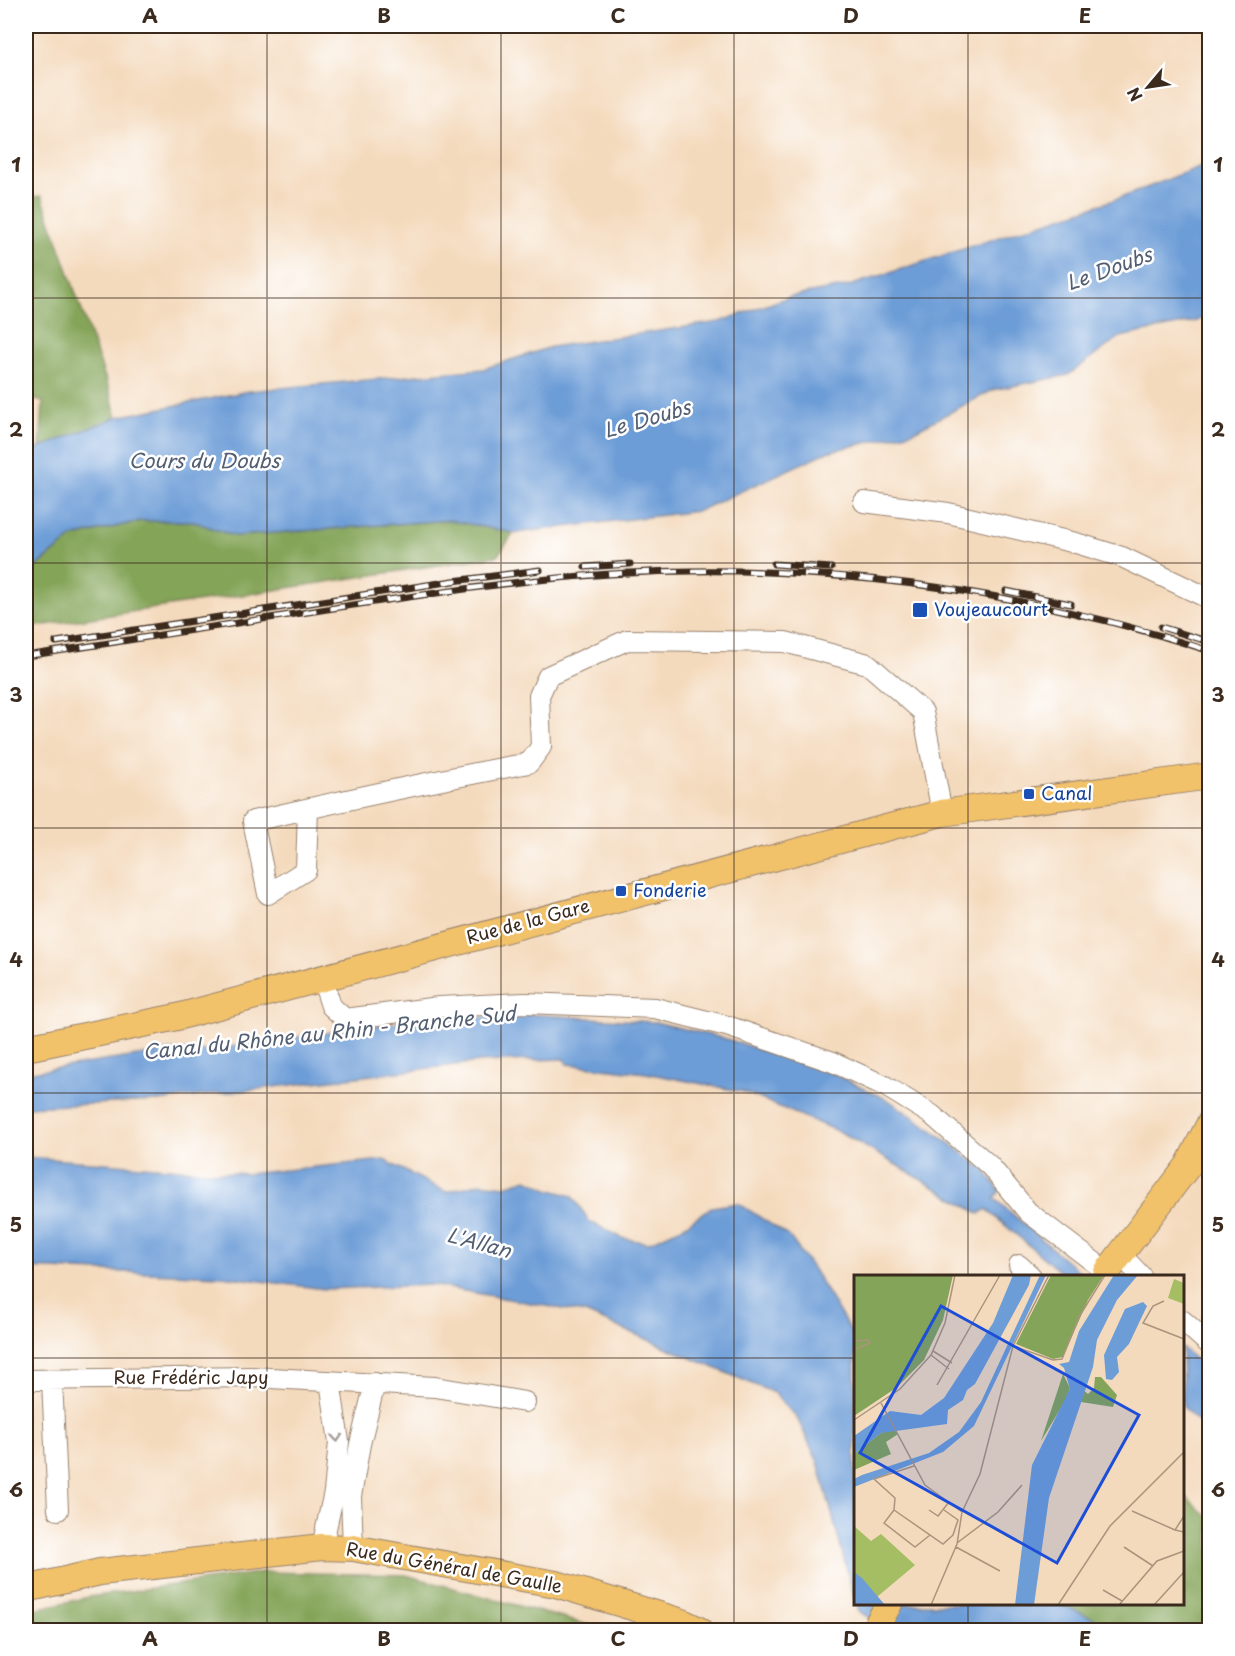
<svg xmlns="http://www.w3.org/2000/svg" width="1235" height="1656" font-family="'Playpen Sans',sans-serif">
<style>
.forest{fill:#84a459;stroke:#60673c;stroke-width:1.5}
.water{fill:#6d9dd7;stroke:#54647a;stroke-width:1.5}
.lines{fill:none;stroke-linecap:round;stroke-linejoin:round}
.minor-casing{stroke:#98826e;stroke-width:22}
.major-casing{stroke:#98826e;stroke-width:28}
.minor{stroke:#fff;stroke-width:20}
.major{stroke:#f2c26a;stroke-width:26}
.rail-casing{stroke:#3b2a1e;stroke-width:7}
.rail{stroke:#fff;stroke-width:4.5;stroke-dasharray:14;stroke-linecap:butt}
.oneway{stroke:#a79f9a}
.grid{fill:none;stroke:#3b2a1e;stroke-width:1.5;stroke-opacity:0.55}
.transit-dot{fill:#1a4fb4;stroke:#fff;stroke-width:2}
.labels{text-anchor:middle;stroke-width:5;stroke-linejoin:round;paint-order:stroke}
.transit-label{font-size:18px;fill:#164399;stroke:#fff;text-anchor:start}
.street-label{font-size:18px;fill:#3b2a1e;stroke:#fff}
.water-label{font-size:20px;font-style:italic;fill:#525e71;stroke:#fff}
.inset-road{fill:none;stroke:#aa947d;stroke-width:1.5}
.view{fill:#1d4ed8;fill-opacity:0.15;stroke:#1d4ed8;stroke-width:3}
.inset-edge{fill:none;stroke:#3b2a1e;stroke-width:3}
.neatline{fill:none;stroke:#3b2a1e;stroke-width:2}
.grid-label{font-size:20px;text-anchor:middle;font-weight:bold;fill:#3b2a1e}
</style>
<rect width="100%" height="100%" fill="#fff"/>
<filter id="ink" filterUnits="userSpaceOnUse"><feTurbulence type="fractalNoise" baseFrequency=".0167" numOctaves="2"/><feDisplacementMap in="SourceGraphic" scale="12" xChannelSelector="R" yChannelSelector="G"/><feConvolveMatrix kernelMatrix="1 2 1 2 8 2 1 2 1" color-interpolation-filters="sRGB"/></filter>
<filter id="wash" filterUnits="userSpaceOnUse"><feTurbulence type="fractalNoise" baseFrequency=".008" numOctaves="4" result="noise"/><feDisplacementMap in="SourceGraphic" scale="24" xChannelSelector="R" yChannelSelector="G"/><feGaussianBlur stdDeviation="1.35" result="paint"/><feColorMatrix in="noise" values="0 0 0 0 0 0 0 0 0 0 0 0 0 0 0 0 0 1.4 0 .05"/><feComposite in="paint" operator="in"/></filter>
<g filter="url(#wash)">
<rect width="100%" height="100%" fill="#f4dabd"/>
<!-- forest -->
<path class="forest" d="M42,196L108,386L117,417L40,448L43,402L26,396V198Z
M449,520L514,533L497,556L26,628V583L31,571L73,537L140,521H192L235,536Z
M1183,1494L1209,1518V1630H1122L1059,1604H1182Z
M263,1572L406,1575L606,1630H26V1611L89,1597Z"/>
<!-- water -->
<path class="water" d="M1209,163V315L1197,321L1120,337L1068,375L993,390L912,432L827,452L698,511L514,533L449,520L235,536L192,521H140L73,537L31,571L26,583V452L40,448L117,417L249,391L483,369L551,347L719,322L789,297L849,286L1123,197Z
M526,1014L655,1022L727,1039L834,1074L888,1100L931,1129L985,1170L1000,1191L994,1198L1084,1276H1065L986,1209L980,1214L842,1133L744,1092L646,1073L567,1064L564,1059L480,1062L158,1101L26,1107V1076L32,1072L170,1051H202L394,1023Z
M26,1157L246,1174L384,1160L446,1192L481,1183L505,1186L527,1179L548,1189L572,1196L590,1222L622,1238L648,1243L681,1228L712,1207L738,1203L789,1236L812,1268L855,1338V1600L818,1462L797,1418L774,1393L585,1313L432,1285L325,1289L222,1276L26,1268Z
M1182,1348L1209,1371V1432L1183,1407Z
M857,1604H1059L1122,1630H893L859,1612Z"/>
</g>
<g filter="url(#ink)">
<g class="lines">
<defs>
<path id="minor" d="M864,502L948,513L1076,543L1122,557L1210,599
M308,809L306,870L268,894L253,821C345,800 436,780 529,763L541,747L539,696L548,676L627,640L785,642L868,664L923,712L942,813
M322,978L331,1006L345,1019L439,1007L525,1003L655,1008L727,1026L833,1062L885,1086L932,1115L990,1166L1028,1212L1107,1272
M1121,1255L1141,1276
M1019,1265L1031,1276
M1182,1320L1210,1345
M26,1380L252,1377L435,1387L525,1402
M52,1380L58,1510
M322,1547L334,1492L339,1442L330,1381
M353,1548L351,1496L360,1444L375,1383"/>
<path id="major" d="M26,1048L177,1017L942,813L1210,776
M1106,1276L1107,1272L1188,1166L1210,1123
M26,1589L100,1572L322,1547L353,1548L556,1584L682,1622L699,1630
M874,1630L889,1604"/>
</defs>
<!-- minor casing -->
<use href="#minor" class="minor-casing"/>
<!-- major casing -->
<use href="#major" class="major-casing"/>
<!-- minor -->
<use href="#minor" class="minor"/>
<!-- major -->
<use href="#major" class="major"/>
<defs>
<path id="rail" d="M774,564L831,568
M585,567L630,564
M1006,591L1071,604
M1161,627L1210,642
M56,642L453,581L540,570
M26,656C135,639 244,622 353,605C438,593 523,579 610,574C811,561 1018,588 1210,651"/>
</defs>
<!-- rail casing -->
<use href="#rail" class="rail-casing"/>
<!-- rail -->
<use href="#rail" class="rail"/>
</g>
<!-- one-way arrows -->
<defs><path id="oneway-chevron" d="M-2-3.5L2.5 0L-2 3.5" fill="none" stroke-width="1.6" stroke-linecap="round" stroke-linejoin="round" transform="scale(1.5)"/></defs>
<use class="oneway" href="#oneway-chevron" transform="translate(337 1438) rotate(86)"/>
</g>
<!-- grid -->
<path class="grid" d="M267,26V1630M501,26V1630M734,26V1630M968,26V1276M26,298H1210M26,563H1210M26,828H1210M26,1093H1210M26,1358H856M1182,1358H1210M968,1604V1630"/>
<!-- markers -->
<g class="transit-dot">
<rect x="912" y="602" width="16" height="16" rx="3"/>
<rect x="1023" y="788" width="12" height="12" rx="3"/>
<rect x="615" y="885" width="12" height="12" rx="3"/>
</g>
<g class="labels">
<!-- transit labels -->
<g class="transit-label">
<text x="934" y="616">Voujeaucourt</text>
<text x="1041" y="800">Canal</text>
<text x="633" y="897">Fonderie</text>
</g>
<!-- street labels -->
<g class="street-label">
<text transform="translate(528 922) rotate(-15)" y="6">Rue de la Gare</text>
<text x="191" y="1384">Rue Frédéric Japy</text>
<text transform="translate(454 1568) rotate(10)" y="6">Rue du Général de Gaulle</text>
</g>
<!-- water labels -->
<g class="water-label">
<text transform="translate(1109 269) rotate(-20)" y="7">Le Doubs</text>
<text transform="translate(647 419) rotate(-16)" y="7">Le Doubs</text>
<text x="204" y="468">Cours du Doubs</text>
<text transform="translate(329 1033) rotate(-6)" y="7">Canal du Rhône au Rhin - Branche Sud</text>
<text transform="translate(479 1243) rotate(15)" y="7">L'Allan</text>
</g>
</g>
<!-- overview -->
<g transform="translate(854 1275)">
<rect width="330" height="330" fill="#f4dabd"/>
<path d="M320,4L330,8V29L314,23ZM0,251L17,266L27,259L61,290L23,322L0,297Z" fill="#a5bd63"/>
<path d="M0,0H99L89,45L70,85L42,113L0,141ZM197,0H250L234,25L209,82L199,84L162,69ZM209,99L216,113L213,123L187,166ZM241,102H247L263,120L259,132L227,127L229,115L234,119L240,113ZM40,154L44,159L32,167L37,179L0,195L1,178L27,158Z" fill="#84a459"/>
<path d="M159,0H177L175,10L121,109L113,115L109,125L94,135L93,149L27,158L0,179V161L36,136L67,140L90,123L139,48ZM186,0H192L120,151L89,177L0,212V204L8,200L75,178L105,157L127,127ZM260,0H284L263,25L243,65L239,92L195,223L180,330H161L178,190L216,114L210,93L205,89L215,87L225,56ZM289,27L293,31L275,69L263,82L265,97L258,105L252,104L250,80L271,34ZM0,297L8,303L31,330H0Z" fill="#6d9dd7"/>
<path class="inset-road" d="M310,26L299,31L289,48L330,64M0,66L14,65L16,68L0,75M159,71L199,85L208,84L225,42L251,0M79,76L98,88M77,80L95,94M83,110L146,0M27,128L71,210L108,237M0,145L46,114L77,80L91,48L101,0M60,191L20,204L41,223L40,235L89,269L99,260L104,245L90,235M40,235L30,248L61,272L76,260M75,235L84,241L95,227M278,236L321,255M108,237L126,199L159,71L195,0M330,241L321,255L330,257M103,268L144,237L168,210M102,272L146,296M270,272L299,291M249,315L268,326M77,330L103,269L108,237M204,330L256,251L330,177M265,330L303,286L330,276M300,330L330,297"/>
<path class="view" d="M87,31L285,140L203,288L6,178Z"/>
<rect width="330" height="330" class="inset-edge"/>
</g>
<!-- margin -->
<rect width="1235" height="1656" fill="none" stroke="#fff" stroke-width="66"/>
<!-- north arrow -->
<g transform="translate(1148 87) rotate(241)" stroke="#ffffff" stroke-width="4.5" paint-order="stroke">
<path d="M0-4.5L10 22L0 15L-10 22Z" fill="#3b2a1e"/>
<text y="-9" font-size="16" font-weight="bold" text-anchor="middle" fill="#3b2a1e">N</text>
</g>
<rect x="33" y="33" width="1169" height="1590" class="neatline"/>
<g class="grid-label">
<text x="150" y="23">A</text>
<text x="384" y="23">B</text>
<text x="618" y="23">C</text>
<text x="851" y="23">D</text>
<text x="1085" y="23">E</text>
<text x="16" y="172">1</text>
<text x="1218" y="172">1</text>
<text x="16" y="437">2</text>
<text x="1218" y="437">2</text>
<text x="16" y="702">3</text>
<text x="1218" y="702">3</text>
<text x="16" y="967">4</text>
<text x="1218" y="967">4</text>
<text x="16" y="1232">5</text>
<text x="1218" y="1232">5</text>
<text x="16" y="1497">6</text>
<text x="1218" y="1497">6</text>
<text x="150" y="1646">A</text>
<text x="384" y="1646">B</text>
<text x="618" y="1646">C</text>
<text x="851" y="1646">D</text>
<text x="1085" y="1646">E</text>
</g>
</svg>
